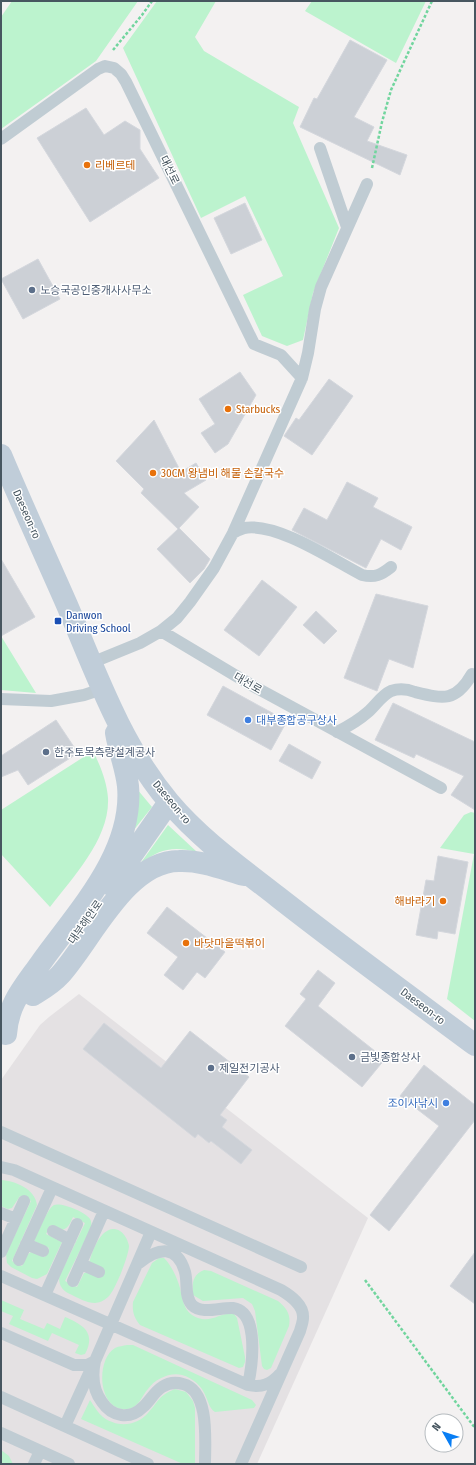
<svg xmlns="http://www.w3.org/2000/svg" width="476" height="1465" font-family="'Fira Sans Condensed','Noto Sans KR',sans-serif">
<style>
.education{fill:#e4e1e3}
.green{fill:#bcf3ce}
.building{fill:#ccd0d6;stroke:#d4d7dd}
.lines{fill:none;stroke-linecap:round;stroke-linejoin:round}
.path{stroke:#71d59e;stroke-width:2.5;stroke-dasharray:3 2;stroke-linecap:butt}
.lane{stroke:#c0ccd3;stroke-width:12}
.secondary{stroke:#c0cdd9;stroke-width:22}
.food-dot{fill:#e8710a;stroke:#fff;stroke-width:1.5}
.service-dot{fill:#5c6f8a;stroke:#fff;stroke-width:1.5}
.transit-dot{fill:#1a4fb4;stroke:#fff;stroke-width:1.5}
.shop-dot{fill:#3f7fe0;stroke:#fff;stroke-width:1.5}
.labels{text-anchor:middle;stroke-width:3;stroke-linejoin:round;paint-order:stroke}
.food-label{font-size:11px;fill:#c56008;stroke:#fff;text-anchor:start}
.street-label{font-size:11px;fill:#475660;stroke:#fff}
.service-label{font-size:11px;fill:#4e5e75;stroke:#fff;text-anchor:start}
.transit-label{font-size:11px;fill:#164399;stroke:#fff;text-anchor:start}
.shop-label{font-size:11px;fill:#366cbe;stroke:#fff;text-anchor:start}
</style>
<rect width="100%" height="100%" fill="#f3f1f1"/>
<!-- education -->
<path class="education" d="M79,994L368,1218L257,1464H1V1080L40,1025L49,1017Z"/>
<!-- green -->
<path class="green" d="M12,1H138L96,61L1,129V17Z
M157,1H216L195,37L204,51L299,107L293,123L339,228L313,293L303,340L287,346L262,336L243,295L283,276L245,196L201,218L123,48Z
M312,1H426L396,63L305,11Z
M1,636L36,693L1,690Z
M93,751C100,765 107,782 108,798C110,838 73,877 50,907L1,854V810Z
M137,789L152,807L133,831Z
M471,812L475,813V1021L447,999L474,854L440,848L464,815Z
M168,825L197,852C172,846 160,849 140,864Z
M1,1180C16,1181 35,1189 37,1205L12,1261L22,1266L28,1254L31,1252L45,1257L49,1248L34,1241C38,1233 47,1209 54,1205C61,1202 86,1212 90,1219C92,1222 91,1225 91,1228L65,1281L77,1287L84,1273L88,1272C88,1259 101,1220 120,1231C125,1234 128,1241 129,1246C129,1255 115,1291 108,1297C105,1300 99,1303 95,1303C87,1303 78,1298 72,1295C63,1291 59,1287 59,1277L85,1223L73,1217C70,1223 69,1228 62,1230L51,1225L46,1234L62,1242L47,1274L37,1279L32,1278L11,1267L7,1263L6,1254L31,1201L20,1196L12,1208L8,1209L1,1206Z
M159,1258H164C172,1266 177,1278 180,1288C183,1301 184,1313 198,1318C213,1323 222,1311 234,1314L237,1318L245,1357V1362L243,1367L239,1368L140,1325C134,1318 132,1311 133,1302L152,1263Z
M204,1270L211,1271L278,1301C287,1308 291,1315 289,1326L271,1368L267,1370L264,1369L262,1366L255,1311L252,1304L243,1298L203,1301L193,1295C192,1284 192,1275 204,1270Z
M1,1300L24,1310L20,1319L44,1329L47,1323L60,1329L65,1317C84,1325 96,1333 85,1354L81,1355L75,1353L79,1345L52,1333L48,1341L9,1324L13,1316L1,1311Z
M127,1345H133L252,1400L256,1405L254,1408L215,1412C209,1408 209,1403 206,1397C202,1386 193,1378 182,1375C170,1372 155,1379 148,1389C141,1397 139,1408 127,1409C98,1412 95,1360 115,1348C119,1346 123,1346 127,1345Z
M175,1389L186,1392L193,1401L195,1408V1464H183L81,1419L90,1400C94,1406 98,1413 103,1417C117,1428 137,1426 148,1413C159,1401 158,1396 175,1389Z
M1,1450L9,1456L13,1464H1Z"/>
<!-- building -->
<path class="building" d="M350,40L387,60L354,117L374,127L367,141L407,155L400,175L300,127L314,98L317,99Z
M86,108L104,135L125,121L140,130V149L159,178L90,222L37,138Z
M245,203L262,240L231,254L214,218Z
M38,259L60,299L23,319L1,279Z
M240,372L256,395L228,444L215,453L201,433L215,424L199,399Z
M329,379L353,396L312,455L284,436L296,418L299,420Z
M154,420L181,472L196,463L206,480L184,493L199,507L179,528L210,559L204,569L190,583L157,549L178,529L141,493L144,489L116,461Z
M347,482L378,498L373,507L412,527L401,550L381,539L366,568L292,530L304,508L327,520Z
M1,559L35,617L1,636Z
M262,580L297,607L259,656L224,630Z
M376,594L428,606L413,668L389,659L377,691L344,678Z
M316,611L337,631L324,644L303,625Z
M223,686L287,721L271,750L207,715Z
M393,703L475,742V810L451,795L464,776L416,754L414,758L375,740Z
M56,720L78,753L28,785L18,770L1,777V756Z
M289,744L321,762L312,779L279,761Z
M438,856L468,862L455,934L438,931L437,939L416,935L426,880L434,881Z
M167,907L225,952L205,978L197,972L183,990L164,975L178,957L147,933Z
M318,970L335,983L318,1006L385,1059L362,1087L285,1026L306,999L300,994Z
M104,1023L161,1068L190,1031L249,1077L220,1115L227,1120L222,1127L252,1150L241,1164L211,1141L209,1143L198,1134L195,1138L83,1049Z
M424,1065L475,1105V1120L389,1231L370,1215L439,1126L400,1096Z
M475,1252V1304L450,1286Z"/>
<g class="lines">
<!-- path -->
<path class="path" d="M113,50L142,15L152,1
M372,168L382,122L391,90L432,1
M365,1280L475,1428"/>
<!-- lane -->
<path class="lane" d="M1,139L98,69L105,66L114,68L121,74L126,82L254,344L281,355L302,378
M320,148L347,227
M233,533C236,531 241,529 244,528C277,522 333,560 362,575C375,578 381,575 391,567
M161,631L253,686L441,788
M91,663L140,643L161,631L177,618L190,602L214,568L233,533L302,378L308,353L315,309L321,287L367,184
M1,699L51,701L84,695L102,689
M337,732C349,726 359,720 368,712C376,705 382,695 391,691C400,688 407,689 415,692C444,699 456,702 472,674
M1,1132L301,1267
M1,1167L14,1170L281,1290C291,1296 304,1305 303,1318C303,1322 301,1327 300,1331L241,1464
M1,1213L16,1219
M53,1231L70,1240
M26,1244L43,1251
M1,1252L24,1201
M19,1260L52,1188
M139,1263C158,1248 177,1244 185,1272C188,1283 184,1296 192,1305C202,1315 221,1307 233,1308C260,1312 252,1367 248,1385
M81,1264L99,1272
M1,1276L248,1385C262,1388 271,1384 280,1374
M73,1281L104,1211
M45,1295L77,1224
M1,1333L74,1365H87L95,1361L151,1232
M95,1361C92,1375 93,1390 102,1402C112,1417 130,1420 143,1407C150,1401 154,1392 162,1387C168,1383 176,1382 183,1384C210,1391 205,1442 205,1464
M1,1397L148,1464
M65,1426L91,1369
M1,1433L69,1464
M34,1464L40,1451"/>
<!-- secondary -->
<path class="secondary" d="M1,455C22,505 45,555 67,605C96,673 121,745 169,802C200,839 241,868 278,897C343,948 409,996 475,1045
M111,885L169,802
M33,995C43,989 52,984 60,975C91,941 126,861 179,861C201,860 223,869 244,875
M6,1034C8,1004 23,988 40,964C76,913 134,854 128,786C126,768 119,751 116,733"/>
</g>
<!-- markers -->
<g class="food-dot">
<circle cx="87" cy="165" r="4"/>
<circle cx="228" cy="409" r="4"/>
<circle cx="153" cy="473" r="4"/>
<circle cx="443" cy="901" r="4"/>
<circle cx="186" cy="943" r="4"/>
</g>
<g class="service-dot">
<circle cx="32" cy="290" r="4"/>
<circle cx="46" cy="752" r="4"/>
<circle cx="352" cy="1057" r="4"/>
<circle cx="211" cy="1068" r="4"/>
</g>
<rect class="transit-dot" x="54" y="617" width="8" height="8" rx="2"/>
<g class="shop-dot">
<circle cx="248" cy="720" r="4"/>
<circle cx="446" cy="1103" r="4"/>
</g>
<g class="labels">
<!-- food labels -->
<g class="food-label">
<text x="95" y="169">리베르테</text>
<text x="236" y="413">Starbucks</text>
<text x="161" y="477">30CM 왕냄비 해물 손칼국수</text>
<text x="435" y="905" text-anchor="end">해바라기</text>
<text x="194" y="947">바닷마을떡볶이</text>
</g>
<!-- street labels -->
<g class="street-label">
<text transform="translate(170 170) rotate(64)" y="4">대선로</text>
<text transform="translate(27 514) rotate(66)" y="4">Daeseon-ro</text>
<text transform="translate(248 683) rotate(30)" y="4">대선로</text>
<text transform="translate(172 802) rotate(50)" y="4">Daeseon-ro</text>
<text transform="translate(85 922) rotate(-55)" y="4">대부해안로</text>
<text transform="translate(423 1006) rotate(37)" y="4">Daeseon-ro</text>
</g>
<!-- service labels -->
<g class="service-label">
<text x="40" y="294">노승국공인중개사사무소</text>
<text x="54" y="756">한주토목측량설계공사</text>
<text x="360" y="1061">금빛종합상사</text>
<text x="219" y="1072">제일전기공사</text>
</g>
<!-- transit labels -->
<g class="transit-label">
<text x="66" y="619">Danwon<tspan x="66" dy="13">Driving School</tspan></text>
</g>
<!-- shop labels -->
<g class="shop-label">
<text x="256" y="724">대부종합공구상사</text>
<text x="438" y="1107" text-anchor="end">조이사낚시</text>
</g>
</g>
<!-- border -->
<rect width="476" height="1465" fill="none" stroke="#475660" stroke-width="4"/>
<!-- north arrow -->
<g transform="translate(444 1433) rotate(309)"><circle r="19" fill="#ffffff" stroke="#b5bbbf"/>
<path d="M0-3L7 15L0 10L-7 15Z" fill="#097ef4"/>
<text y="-6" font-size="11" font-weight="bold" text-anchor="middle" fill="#475660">N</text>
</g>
</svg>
